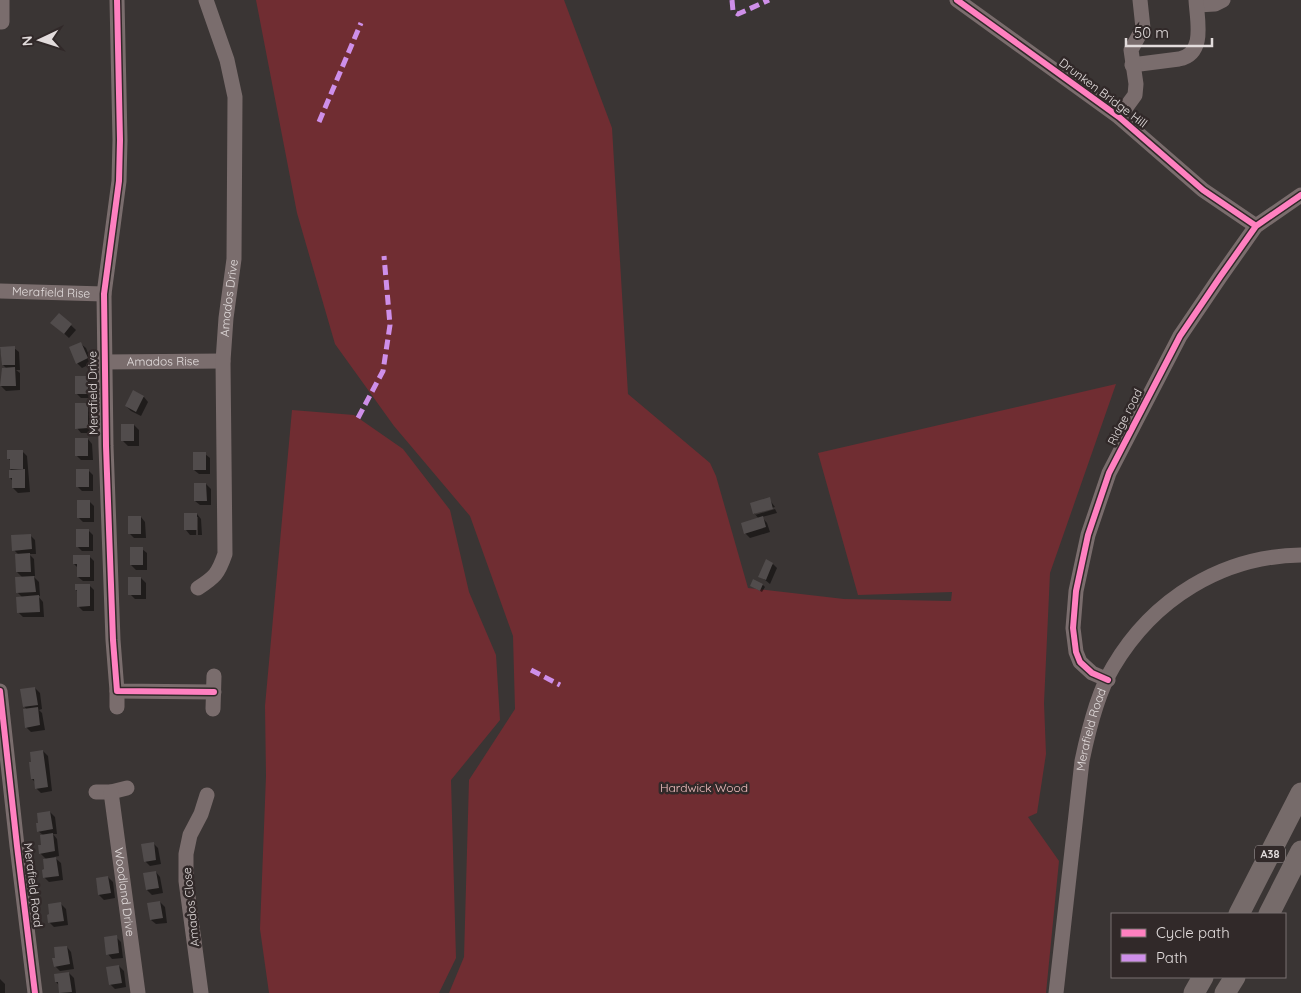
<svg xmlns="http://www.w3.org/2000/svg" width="1301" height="993" font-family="Quicksand,sans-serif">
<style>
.green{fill:#702d32}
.shadow{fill:#0007}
.building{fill:#514c4c}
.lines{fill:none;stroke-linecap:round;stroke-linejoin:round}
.minor{stroke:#7a6d6d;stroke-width:15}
.highway{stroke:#766b6a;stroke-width:21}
.quiet{stroke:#ce8fe9;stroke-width:5;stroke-dasharray:10 5;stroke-linecap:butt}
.cycleway-casing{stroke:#312929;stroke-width:9}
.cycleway{stroke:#ff80c0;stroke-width:6}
.labels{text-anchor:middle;stroke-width:5;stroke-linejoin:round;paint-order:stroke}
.shield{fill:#312929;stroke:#ada6a6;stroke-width:1}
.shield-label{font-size:11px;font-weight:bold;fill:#e2dcdc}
.street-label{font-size:12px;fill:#e2dcdc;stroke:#312929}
.park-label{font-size:12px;fill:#f2c0c0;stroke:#312929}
</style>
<rect width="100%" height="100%" fill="#3a3534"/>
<!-- green -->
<path class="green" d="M256,0H564L612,128L628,394L710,463L716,476L748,588L844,599L951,601L952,592L858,595L818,453L1116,384L1050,573L1044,703L1046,754L1037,813L1028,817L1059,861L1046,993H449L464,957L469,780L515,709L513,636L470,516L394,426L335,344L297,213Z
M292,410L354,415L403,449L450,510L469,592L496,655L500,720L451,780L456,958L439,993H269L260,929L266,776L265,706Z"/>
<!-- shadow -->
<path class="shadow" d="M59,314L76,330L69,338L57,327Z
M81,344L86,348L92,363L82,368L77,363Z
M0,348H14L19,352L20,370H16L20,373V390L6,391L1,386V379H3L7,369L3,365Z
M88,377L92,382V398H81L76,393Z
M133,392L144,397L148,402L141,416L131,411L126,406Z
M88,404L92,409L93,433H81L77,428Z
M134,425L139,430V446H128L123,441Z
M88,439L92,444L93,460H81L76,455Z
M22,451L27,456L30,492L18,493L13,488V481L10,478L11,461L8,458Z
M205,454L210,458V474H199L194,470Z
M88,470L93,475V491H82L77,486Z
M206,484L211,489V505H200L195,501Z
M769,499L775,507L755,512V515L775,509L777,513L762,517L767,523L770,532L750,538L745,533L759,519L754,513Z
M89,501L94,506V522H83L78,517Z
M197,514L201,519L202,535H198V517H196V535H190L186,530Z
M141,517L145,522L146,538H134L130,534Z
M88,530L93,535V551H82L77,546Z
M30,535L35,540L36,554H29L34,559L35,576H33L39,582L40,596H38L43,602L44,617H23L18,612L23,598L17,592L23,578L17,572L19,555L14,550Z
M142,549L147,553V570H136L131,565Z
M89,556L94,561V581H83L78,577V568L74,564Z
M773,564L777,568L770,584L760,576Z
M141,578L146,583V599H135L130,594Z
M89,585L94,590V611H83L78,606V592L76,590Z
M763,585L765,587L762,592L751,586Z
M35,688L40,693L42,709L39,710L42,713L45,730L31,732L26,727L27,710L24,706Z
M43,751L48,756L52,791L41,793L36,788L35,782L32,779Z
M50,812L55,817L57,834H53L57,839L59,856L54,857L61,863L63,880L49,882L44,877L47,860L40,853L43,835L38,831Z
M153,843L158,848L161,864L150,866L145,861Z
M156,872L160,877L163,893L152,895L147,890Z
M108,877L113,882L115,898L104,900L99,895Z
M160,902L165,907L167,923L156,924L151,920Z
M61,904L66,909L68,925L54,927L49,922Z
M116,937L121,942L123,958L112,959L108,954Z
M67,947L71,952L74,969L60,971L55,966L57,959Z
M119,966L124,971L126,987L115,989L110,984Z
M69,973L74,978L76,993H60L59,985L56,982Z
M0,979L5,984V993H0Z"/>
<!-- building -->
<path class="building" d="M59,313L72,324L64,334L50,323Z
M81,342L88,358L76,364L69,347Z
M15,346V365H2L0,347Z
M15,367L16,386H0L2,368Z
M75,376H88V394H75Z
M133,390L144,396L136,412L125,406Z
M75,403H88V428L75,429Z
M121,424H134V441H121Z
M75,438H88V456H75Z
M7,450H23V469H10V459H7Z
M193,452H206V470H193Z
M25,469V488H12V478H9V470Z
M76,469H89V487H76Z
M194,483H206L207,501H194Z
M770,497L773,509L753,514L750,503Z
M77,500H90V518H77Z
M184,513H197V530H184Z
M128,516H141V534H128Z
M763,516L766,527L744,534L741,523Z
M76,529H89V547H76Z
M31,534L32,549L12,551L11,535Z
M130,547H143V565H130Z
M30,553L31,572H16L15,554Z
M73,555H90V577H77V564H73Z
M766,559L773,563L766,580L758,577Z
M34,576L36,592L16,593L15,577Z
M128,577H141V595H128Z
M753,579L763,584L760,591L750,586Z
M75,584H90V606L77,607V590H75Z
M39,595L40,612L17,613L16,597Z
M35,687L38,705L23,707L20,689Z
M38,707L40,725L25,728L23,709Z
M43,750L48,787L35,789L34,779H31L30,771L29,762H31L30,752Z
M50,811L53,829L37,832L36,823H38L37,813Z
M53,833L55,851L39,854L38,845H41L40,835Z
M154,842L156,860L144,862L141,844Z
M56,857L59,876L43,878L42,870L44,869L43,859Z
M156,871L159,888L146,890L143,873Z
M108,876L111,893L98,895L96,878Z
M160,901L163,918L150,920L147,903Z
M61,902L64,921L48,923L47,915L49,914L48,904Z
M117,935L119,953L106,955L104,937Z
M67,946L70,964L54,967L52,958H55L54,947Z
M119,965L122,983L109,985L106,967Z
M69,972L72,992L59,993L58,982H55L54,974Z"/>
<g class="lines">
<!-- minor -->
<g class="minor">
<path d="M117,0L120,140L119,181L104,294L106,446L113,640L117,691L214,692"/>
<path d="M957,0L1119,117L1203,190L1256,226"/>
<path d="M1197,5L1215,4L1223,0"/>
<path d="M0,22H2V0"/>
<path d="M1132,65L1179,59C1206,54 1197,20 1196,0"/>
<path d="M1119,117L1135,95L1136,84L1131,50L1143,28L1140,0"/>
<path id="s1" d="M0,291L104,294"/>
<path id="s2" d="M104,362L223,361"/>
<path id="s3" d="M198,588C215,577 218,574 225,554L223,361L226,318L234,259L235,97L227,60L206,0"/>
<path d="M1108,680L1092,673L1080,662L1076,652L1073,628L1076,591L1088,535L1109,473L1180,336L1220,277L1256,226L1301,195"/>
<path d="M0,691L17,846L35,993"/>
<path d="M117,707V691"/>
<path d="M213,709L214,676"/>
<path d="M96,792H111L127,788"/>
<path id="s4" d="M111,792L138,993"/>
<path d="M201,993L186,881V854L190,835L201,814L207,795"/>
<path id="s5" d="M1056,993L1082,761C1088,732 1098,692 1113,667C1153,599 1222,556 1301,555"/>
</g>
<!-- highway -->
<path class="highway" d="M1239,914L1301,793
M1269,914L1301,851
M1194,993L1203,977
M1225,993L1235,977"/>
<!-- quiet -->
<path class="quiet" d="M732,0L733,11L738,14L769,0
M319,122L361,23
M358,418L383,371L390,325L384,256
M531,670L560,685"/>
<defs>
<path id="cycleway" d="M117,0L120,140L119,181L104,294L106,446L113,640L117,691L214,692
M957,0L1119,117L1203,190L1256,226
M1108,680L1092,673L1080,662L1076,652L1073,628L1076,591L1088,535L1109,473L1180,336L1220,277L1256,226L1301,195
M0,691L17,846L35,993"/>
</defs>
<!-- cycleway casing -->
<use href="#cycleway" class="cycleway-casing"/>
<!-- cycleway -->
<use href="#cycleway" class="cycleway"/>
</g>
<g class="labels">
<!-- shield labels -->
<rect class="shield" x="1255" y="845.5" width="30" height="17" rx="4"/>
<g class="shield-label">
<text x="1270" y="858">A38</text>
</g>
<!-- street labels -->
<g class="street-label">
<text transform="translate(1103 93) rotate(37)" y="4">Drunken Bridge Hill</text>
<text dy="4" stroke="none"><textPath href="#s1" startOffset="51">Merafield Rise</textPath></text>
<text dy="4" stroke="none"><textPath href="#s3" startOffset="301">Amados Drive</textPath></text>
<text dy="4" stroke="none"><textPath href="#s2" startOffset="59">Amados Rise</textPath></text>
<text transform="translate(93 393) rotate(-91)" y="4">Merafield Drive</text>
<text transform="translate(1125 417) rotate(-63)" y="4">Ridge road</text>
<text dy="4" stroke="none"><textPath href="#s5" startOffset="266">Merafield Road</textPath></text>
<text transform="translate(33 885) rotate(83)" y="4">Merafield Road</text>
<text dy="4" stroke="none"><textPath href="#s4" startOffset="101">Woodland Drive</textPath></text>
<text transform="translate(191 907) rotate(-96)" y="4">Amados Close</text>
</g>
<!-- park labels -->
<g class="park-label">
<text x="704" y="792">Hardwick Wood</text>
</g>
</g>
<!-- legend -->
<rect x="1111" y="913" width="175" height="65" fill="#312929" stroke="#787171"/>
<rect x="1121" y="929" width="25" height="8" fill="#ff80c0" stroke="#787171"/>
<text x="1156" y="938" font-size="15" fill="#e2dcdc">Cycle path</text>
<rect x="1121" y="954" width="25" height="8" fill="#ce8fe9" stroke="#787171"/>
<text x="1156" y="963" font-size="15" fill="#e2dcdc">Path</text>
<!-- north arrow -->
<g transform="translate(40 40) rotate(266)" stroke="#312929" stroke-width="4" paint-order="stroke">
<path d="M0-4L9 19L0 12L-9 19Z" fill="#e2dcdc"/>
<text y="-8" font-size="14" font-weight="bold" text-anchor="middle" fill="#e2dcdc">N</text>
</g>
<!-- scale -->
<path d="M1126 38v8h86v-8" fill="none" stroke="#e2dcdc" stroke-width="2.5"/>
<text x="1134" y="38" font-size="15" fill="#e2dcdc" stroke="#312929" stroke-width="4" paint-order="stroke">50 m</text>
</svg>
